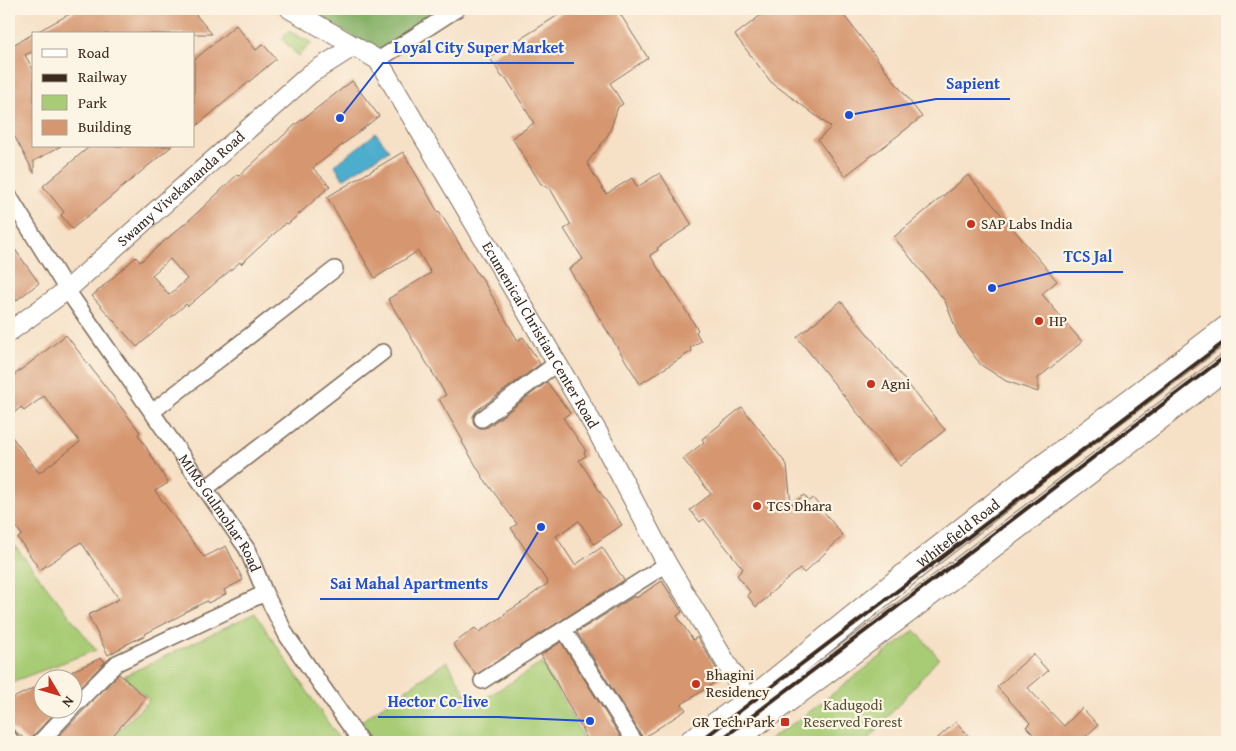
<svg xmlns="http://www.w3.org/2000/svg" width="1236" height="751" font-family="'Gentium Book Plus',serif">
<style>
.green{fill:#a7cc75;stroke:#717b4a}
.forest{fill:#85b066;stroke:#606d42}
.water{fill:#4eadcd;stroke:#446c76}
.building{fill:#d59670;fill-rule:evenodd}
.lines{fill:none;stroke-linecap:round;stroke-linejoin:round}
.minor-casing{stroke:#7c6a59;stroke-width:18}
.tertiary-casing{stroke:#7c6a59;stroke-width:21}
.primary-casing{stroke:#7c6a59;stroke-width:26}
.minor{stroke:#fff;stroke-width:15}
.tertiary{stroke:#fff;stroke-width:19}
.primary{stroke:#fff;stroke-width:24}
.rail{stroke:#3b2a1e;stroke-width:4}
.poi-dot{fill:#c8321e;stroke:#fcf5e5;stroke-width:2}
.labels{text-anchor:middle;stroke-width:4.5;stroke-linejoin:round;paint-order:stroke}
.street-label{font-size:15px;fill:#3b2a1e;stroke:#fcf5e5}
.poi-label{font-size:15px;fill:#3b2a1e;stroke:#fcf5e5;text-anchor:start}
.park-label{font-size:15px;fill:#565234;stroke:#fcf5e5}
.leader{fill:none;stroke:#1d4ed8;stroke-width:2}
.callout-dot{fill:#1d4ed8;stroke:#fcf5e5;stroke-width:2}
.callout-label{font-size:16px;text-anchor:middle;font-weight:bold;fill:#1d4ed8;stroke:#fcf5e5;stroke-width:4.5;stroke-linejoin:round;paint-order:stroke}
</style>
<rect width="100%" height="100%" fill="#fcf5e5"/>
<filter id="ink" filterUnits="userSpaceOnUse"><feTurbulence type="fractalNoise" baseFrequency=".02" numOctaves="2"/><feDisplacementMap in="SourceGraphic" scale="10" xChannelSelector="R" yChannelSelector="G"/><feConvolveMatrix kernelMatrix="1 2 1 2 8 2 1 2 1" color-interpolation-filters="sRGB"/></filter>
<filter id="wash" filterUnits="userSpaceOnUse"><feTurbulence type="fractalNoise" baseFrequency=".0096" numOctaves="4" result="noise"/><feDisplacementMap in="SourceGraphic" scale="20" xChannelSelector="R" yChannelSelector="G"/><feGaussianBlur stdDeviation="1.12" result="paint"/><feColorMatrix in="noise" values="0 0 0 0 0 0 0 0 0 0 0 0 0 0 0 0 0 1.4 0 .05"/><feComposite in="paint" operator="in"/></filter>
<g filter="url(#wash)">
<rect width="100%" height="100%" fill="#f6e0c6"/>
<!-- green -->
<path class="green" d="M288,31L312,43L298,56L282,39Z
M9,538L96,650L9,683Z
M255,613L341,742H108L149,700L124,676Z
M915,630L939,658L866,742H766L804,716Z
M447,661L473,706L542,663L586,742H373L360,722Z"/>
<!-- forest -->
<path class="forest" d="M307,9H444L379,51Z"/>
<!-- water -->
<path class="water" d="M376,133L389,150L343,179L335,165Z"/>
<g id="blocks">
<!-- building -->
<path class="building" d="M79,9H191L212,34H34V51L25,55L34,71V146H61L34,161V173L9,126V47Z
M568,9H617L648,58L610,83L623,104L618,107L610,131L606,138L587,163L606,194L632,178L637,187L660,173L692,225L657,248L658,250L650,255L664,278L665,277L698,330L696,332L701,341L690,348L692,351L640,384L569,269L583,259L564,229L571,225L551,190L541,184L512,138L534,123L506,78L502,77L490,58Z
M769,9H839L922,117L845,176L818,140L831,127L771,82L735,35Z
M236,25L256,50L263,44L276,59L194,128V60Z
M352,81L379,116L313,168L330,186L288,224L286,223L241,264L240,262L188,306L186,304L137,347L92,296L136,257L140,262L196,214L237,175L239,176L295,125ZM170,259L187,279L169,295L152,275Z
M90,146H172L72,229L61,215L64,212L43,186Z
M403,152L438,212L439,211L479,276L480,275L518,341L523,337L540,364L476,411L473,416V421L474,424L479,428H484L488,427L547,382L570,413L563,418L586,451L584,452L586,456L579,460L622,525L594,544L579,521L556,536L575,565L602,547L624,580L476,675L453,644L475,628L479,632L505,615L504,614L529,598V597L548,583L511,528L517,524L484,479L462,442L463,441L439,399L446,395L388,299L431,273L418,251L375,278L327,197Z
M968,175L1057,281L1042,294L1082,342L1038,378V392L1006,381L981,365L958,334L945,301L894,237Z
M9,241L39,283L9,306Z
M841,301L945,430L900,466L797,337Z
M66,335L140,432L138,434L168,483L155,491L204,557L226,546L243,580L224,590L226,594L208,603L207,601L185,612V613L145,634L146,635L125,645V646L108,655L88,615L119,599L81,542L40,570L18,538L22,535L9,517V433L39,473L80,442L44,396L24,411L21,407L9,417V379Z
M742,407L787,465L791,505L804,495L809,501L813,498L843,536L804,573L800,569L768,595L769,596L756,607L747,595L750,592L737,575L743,569L704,519L700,522L690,510L711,494L683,459L704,442L702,439Z
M662,581L682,612L677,616L693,640L697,637L722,678L682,704L686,710L643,738L577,632L635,596L636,598Z
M561,642L623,741L621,742H589L541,655Z
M1033,654L1048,671L1028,688L1040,701L1064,726L1082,708L1098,725L1080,742H1041L1026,727L1030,723L997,687Z
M101,658L105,662L72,694V671Z
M119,674L146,698L107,742H53Z
M42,684V708H59L33,736L31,742H28L9,726V700Z
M956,722L974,742H933Z"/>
</g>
</g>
<g filter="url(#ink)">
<use href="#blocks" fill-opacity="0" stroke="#7c6a59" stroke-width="1"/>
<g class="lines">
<defs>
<g id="minor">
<path d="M378,60L457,9"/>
<path id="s1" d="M9,196L67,290L247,549L265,593L287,636L361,742"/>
<path d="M152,412L335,269"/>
<path d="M482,419L557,363"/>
<path d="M205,489L383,352"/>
<path d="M564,630L635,742"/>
<path d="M482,681L667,564"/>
<path d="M72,708L117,663L265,593"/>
<path d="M9,738L12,742"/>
<path d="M40,742L72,708"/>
</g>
<g id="tertiary">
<path id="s2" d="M290,9L378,60L597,431L667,564L749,701"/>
<path id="s3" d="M9,332L67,290L310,74L354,46"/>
</g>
<g id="primary">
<path id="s4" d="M691,742L760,693L919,564L1039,470L1227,328"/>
<path d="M731,742L907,611L1227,366"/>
</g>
</defs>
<!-- minor casing -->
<use href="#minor" class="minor-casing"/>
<!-- tertiary casing -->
<use href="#tertiary" class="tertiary-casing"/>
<!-- primary casing -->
<use href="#primary" class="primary-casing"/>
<!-- minor -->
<use href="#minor" class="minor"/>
<!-- tertiary -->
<use href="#tertiary" class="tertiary"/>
<!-- primary -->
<use href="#primary" class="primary"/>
<!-- rail -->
<path class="rail" d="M699,742L1227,340
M718,742L958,561L1227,355"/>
</g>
</g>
<!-- markers -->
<g class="poi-dot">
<circle cx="971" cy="224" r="5"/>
<circle cx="1039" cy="321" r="5"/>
<circle cx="871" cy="384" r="5"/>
<circle cx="757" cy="506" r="5"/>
<circle cx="696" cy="684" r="5"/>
<rect x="780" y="717" width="10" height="10" rx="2.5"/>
</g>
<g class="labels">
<!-- street labels -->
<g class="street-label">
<text dy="5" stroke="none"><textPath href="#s3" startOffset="224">Swamy Vivekananda Road</textPath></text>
<text dy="5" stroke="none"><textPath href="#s2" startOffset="421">Ecumenical Christian Center Road</textPath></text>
<text dy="5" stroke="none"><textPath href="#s1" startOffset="381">MIMS Gulmohar Road</textPath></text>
<text dy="5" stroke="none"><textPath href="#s4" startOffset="339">Whitefield Road</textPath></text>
</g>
<!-- poi labels -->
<g class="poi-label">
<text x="981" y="229">SAP Labs India</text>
<text x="1049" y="326">HP</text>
<text x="881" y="389">Agni</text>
<text x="767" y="511">TCS Dhara</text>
<text x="706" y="680">Bhagini<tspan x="706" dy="17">Residency</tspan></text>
<text x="775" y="727" text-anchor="end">GR Tech Park</text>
</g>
<!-- park labels -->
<g class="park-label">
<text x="853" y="710">Kadugodi<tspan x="853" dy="17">Reserved Forest</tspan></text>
</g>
</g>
<!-- callouts -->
<path class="leader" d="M340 118L383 63H574M849 115L936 99H1010M992 288L1054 272H1123M541 527L498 599H320M590 721L499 717H378"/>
<g class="callout-dot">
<circle cx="340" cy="118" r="5"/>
<circle cx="849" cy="115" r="5"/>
<circle cx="992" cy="288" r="5"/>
<circle cx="541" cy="527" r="5"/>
<circle cx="590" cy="721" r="5"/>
</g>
<g class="callout-label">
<text x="479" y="53">Loyal City Super Market</text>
<text x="973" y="89">Sapient</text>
<text x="1088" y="262">TCS Jal</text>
<text x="409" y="589">Sai Mahal Apartments</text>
<text x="438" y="707">Hector Co-live</text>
</g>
<!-- margin -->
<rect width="1236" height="751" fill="none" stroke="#fcf5e5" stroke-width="30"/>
<!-- legend -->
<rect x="32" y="32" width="162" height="115" fill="#fcf5e5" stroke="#afa495"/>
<rect x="42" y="49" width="25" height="8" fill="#ffffff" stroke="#afa495"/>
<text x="78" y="58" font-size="15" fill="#3b2a1e">Road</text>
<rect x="42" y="74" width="25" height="8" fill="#3b2a1e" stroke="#afa495"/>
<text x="78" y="82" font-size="15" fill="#3b2a1e">Railway</text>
<rect x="42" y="95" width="25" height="15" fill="#a7cc75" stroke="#afa495"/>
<text x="78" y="108" font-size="15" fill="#3b2a1e">Park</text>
<rect x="42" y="120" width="25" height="15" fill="#d59670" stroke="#afa495"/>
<text x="78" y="132" font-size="15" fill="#3b2a1e">Building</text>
<!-- north arrow -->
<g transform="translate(58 694) rotate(128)"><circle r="24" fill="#fcf5e5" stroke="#afa495"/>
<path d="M0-4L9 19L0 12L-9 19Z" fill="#c8321e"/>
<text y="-8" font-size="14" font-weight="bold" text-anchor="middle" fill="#3b2a1e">N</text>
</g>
</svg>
